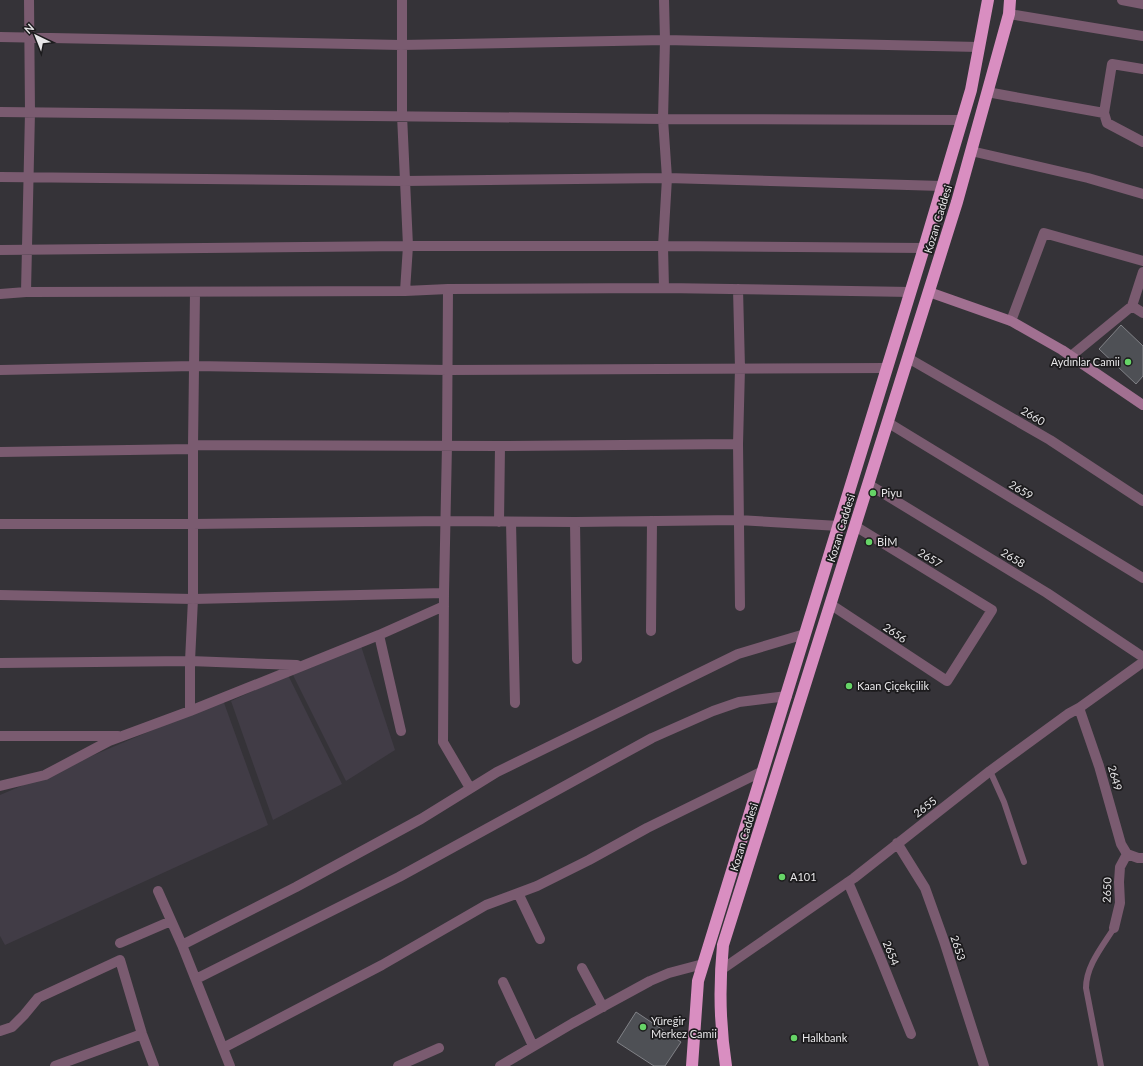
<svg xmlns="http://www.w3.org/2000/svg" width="1143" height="1066" font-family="Lato,sans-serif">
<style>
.built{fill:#413c46}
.building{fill:#4e5055;stroke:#818287}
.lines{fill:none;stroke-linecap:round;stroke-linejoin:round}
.lane{stroke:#7a5b70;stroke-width:6}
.street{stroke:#7a5b70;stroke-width:10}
.secondary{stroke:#a17091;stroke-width:10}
.highway{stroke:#d98ec1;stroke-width:12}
.poi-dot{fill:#66d467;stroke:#1c1b1d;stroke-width:1.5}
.labels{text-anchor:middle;stroke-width:3.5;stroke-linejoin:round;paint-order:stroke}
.street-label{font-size:11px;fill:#e7e6e8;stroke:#1c1b1d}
.poi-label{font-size:11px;fill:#e7e6e8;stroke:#1c1b1d;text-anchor:start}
</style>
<rect width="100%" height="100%" fill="#353338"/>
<!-- built -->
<path class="built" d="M361,646L395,750L346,781L292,673Z
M288,675L342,784L273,820L231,701Z
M223,700L268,825L5,945L0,936V795Z"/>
<!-- building -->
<path class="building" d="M1121,325L1143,346V376L1136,384L1099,349Z
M636,1012L681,1042L665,1066H654L617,1042Z"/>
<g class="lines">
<!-- lane -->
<path class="lane" d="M990,771L1004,802L1024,862
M1101,1066L1086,988C1086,966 1102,947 1114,928"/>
<!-- street -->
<path class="street" d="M1122,0L1143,4
M1009,14L1143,36
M0,37L401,45L665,40L979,47
M1143,69L1112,64L1104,113L1107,123L1143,142
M987,92L1104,113
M0,112L663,119L962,120
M971,151L1088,178L1143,194
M0,177L404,181L667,178L942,186
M0,250L408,246H663L924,248
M664,288L911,292
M448,289L447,445L444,593L443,742L470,788
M738,289L740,368L738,444L740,606
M405,291L448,289L664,288L663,246L667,178L663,119L665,40L664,0
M26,292L405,291L408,246L402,115V0
M0,294L26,292L30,112L29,0
M1132,306L1143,272
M1011,321L1044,233L1143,261
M1071,356L1132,306L1143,313
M908,358L1050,440L1143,501
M0,370L194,366L447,370L887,368
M887,422L1143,578
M193,445L500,446L738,444
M0,452L193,449
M868,484L1047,593L1143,657
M499,522L500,446
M511,522L515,703
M575,522L577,659
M0,524H192L446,521L575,522L738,520L839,526
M0,595L193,599L444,593
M830,604L947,681L992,610L855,526
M651,631L652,521
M379,635L401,731
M0,663L190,661L297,665
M1079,708L1099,766L1121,844L1127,854
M190,711V661L193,599V445L195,292
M0,736H118
M0,786L45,775L109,741L190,711L379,635L444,606
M897,843L925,888L944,941L984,1066
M1127,854L1138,858H1143
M848,882L880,957L911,1034
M158,891L182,945L230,1066
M518,893L540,939
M1114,928L1120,903L1119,882L1120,867L1127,854
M120,943L171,921
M182,945L296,887L421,819L497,772L738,654L805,634
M582,968L603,1007
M721,970L854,878L990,771L1068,714L1079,708L1143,662
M196,979L399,877L652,738L713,711L739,702L787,696
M503,982L533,1046
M0,1031L12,1027L24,1015L38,998L120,960L142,1034L154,1066
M223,1048L382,965L486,905L537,886L589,860L647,828L763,771
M55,1066L142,1034
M398,1066L439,1048
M500,1066L573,1023L650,981L669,973L703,964"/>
<!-- secondary -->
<path class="secondary" d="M929,292L1011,321L1062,350L1143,405"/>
<!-- highway -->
<path class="highway" d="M692,1066L698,981L924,248L971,90L988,0
M726,1066C720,1027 719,985 723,945L957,202L1009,14L1010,0"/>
</g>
<!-- markers -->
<g class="poi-dot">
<circle cx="1128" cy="362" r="4"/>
<circle cx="873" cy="493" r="4"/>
<circle cx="869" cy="542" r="4"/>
<circle cx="849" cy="686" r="4"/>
<circle cx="782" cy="877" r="4"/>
<circle cx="643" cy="1027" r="4"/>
<circle cx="794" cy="1038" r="4"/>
</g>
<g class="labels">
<!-- street labels -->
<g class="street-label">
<text transform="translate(938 219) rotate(-73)" y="4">Kozan Caddesi</text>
<text transform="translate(1033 416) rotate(30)" y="4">2660</text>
<text transform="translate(1021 490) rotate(31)" y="4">2659</text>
<text transform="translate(841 528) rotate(-73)" y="4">Kozan Caddesi</text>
<text transform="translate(930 558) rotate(31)" y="4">2657</text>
<text transform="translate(1013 558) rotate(31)" y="4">2658</text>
<text transform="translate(895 633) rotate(34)" y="4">2656</text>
<text transform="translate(1115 778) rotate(74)" y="4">2649</text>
<text transform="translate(925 807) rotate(-37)" y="4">2655</text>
<text transform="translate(744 837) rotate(-73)" y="4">Kozan Caddesi</text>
<text transform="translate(1107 890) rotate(-88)" y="4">2650</text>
<text transform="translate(958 948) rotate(72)" y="4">2653</text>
<text transform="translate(891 953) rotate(68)" y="4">2654</text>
</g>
<!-- poi labels -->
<g class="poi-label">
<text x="1120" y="366" text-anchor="end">Aydınlar Camii</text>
<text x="881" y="497">Piyu</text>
<text x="877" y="546">BİM</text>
<text x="857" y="690">Kaan Çiçekçilik</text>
<text x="790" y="881">A101</text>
<text x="651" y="1025">Yüreğir<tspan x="651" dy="13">Merkez Camii</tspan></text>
<text x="802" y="1042">Halkbank</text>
</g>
</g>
<!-- north arrow -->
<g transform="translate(36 36) rotate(317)" stroke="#1c1b1d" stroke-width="3" paint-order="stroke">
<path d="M0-3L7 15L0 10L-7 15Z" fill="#e7e6e8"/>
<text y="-6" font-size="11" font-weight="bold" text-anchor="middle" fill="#e7e6e8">N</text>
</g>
</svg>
